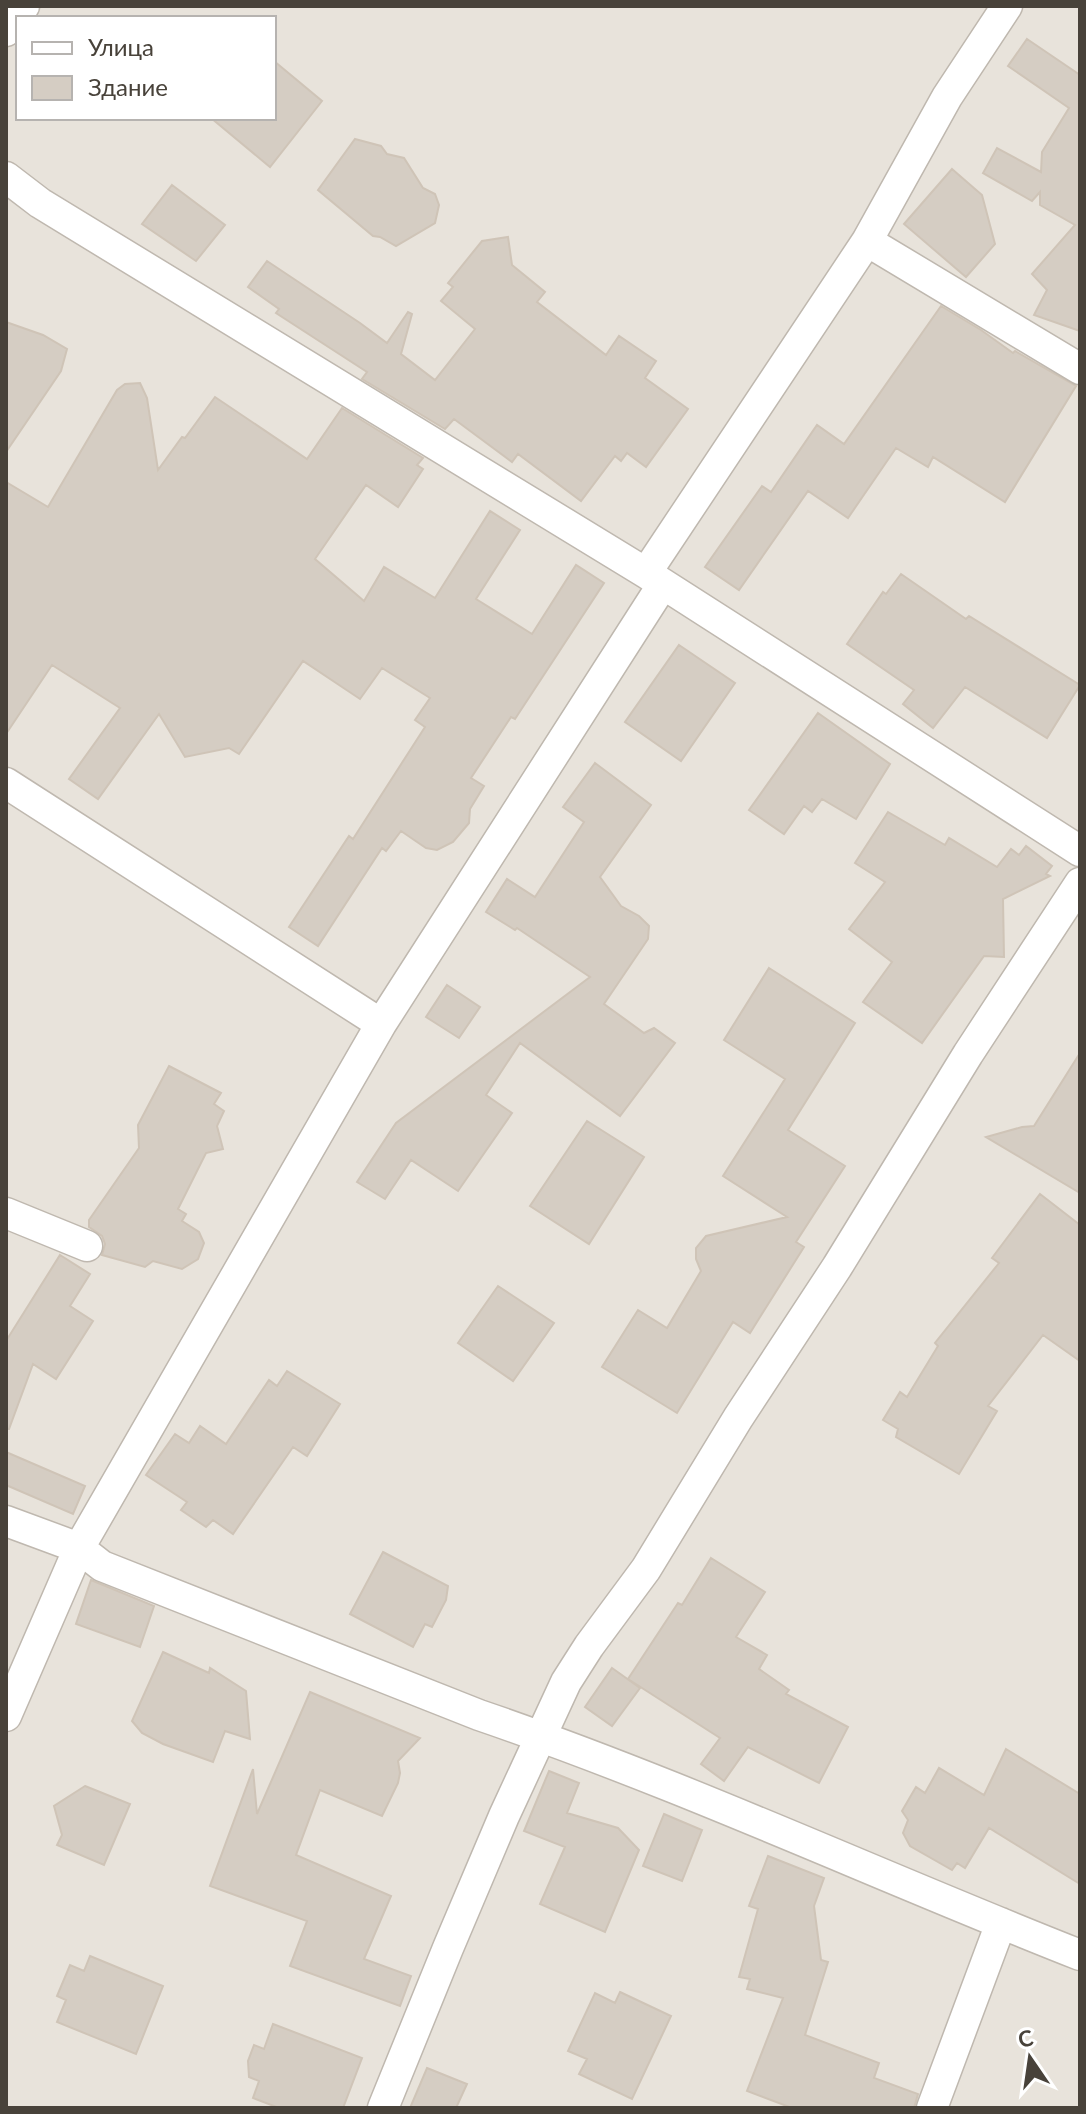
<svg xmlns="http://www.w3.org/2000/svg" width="1086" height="2114" font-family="Lato,sans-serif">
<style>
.residential{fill:#e8e3db;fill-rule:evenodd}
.building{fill:#d5cdc3;stroke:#cfc4b7;stroke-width:2}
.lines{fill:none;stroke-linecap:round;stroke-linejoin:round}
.minor-casing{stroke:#bfb8af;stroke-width:33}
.minor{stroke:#fff;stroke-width:30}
</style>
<rect width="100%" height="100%" fill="#f4f1ec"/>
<!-- residential -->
<path class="residential" d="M6,6H1080V2108H6ZM18,18H274V118H18Z"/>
<!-- building -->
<path class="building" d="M1027,39L1080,75V331L1034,315L1047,290L1032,274L1075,225L1040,205V192L1032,201L983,173L997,148L1041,172L1042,152L1069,108L1008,66Z
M274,61L322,101L270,167L211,118H274Z
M355,139L381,146L387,154L404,158L423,188L435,194L439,205L435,223L396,246L380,237L373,236L318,190Z
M952,169L982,195L995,244L966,277L904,224Z
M172,185L225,225L196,261L142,224Z
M508,237L512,265L545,292L537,302L606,355L619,336L656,361L645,378L688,409L646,467L627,453L621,461L615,456L581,501L518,454L512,462L454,419L445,429L362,379L367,372L276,313L279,309L248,287L267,261L360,323L387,343L408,312L412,314L401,354L435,380L475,329L441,301L453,287L448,283L482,241Z
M941,306L981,330L1013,353L1015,351L1076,386L1005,502L933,457L928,467L896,448L848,518L808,491L739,590L705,567L762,486L771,492L817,425L844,444Z
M6,322L43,335L67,349L61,371L6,452Z
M140,383L147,398L158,470L182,437L185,438L215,397L307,459L342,408L423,458L417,465L423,469L398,507L366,485L315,559L364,601L384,567L435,598L490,511L520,530L476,599L532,634L576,565L604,583L515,719L511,717L471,778L484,786L470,809L469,823L453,842L437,850L426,848L401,831L386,851L382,848L318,946L289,927L349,836L353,839L425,727L415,720L430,698L382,668L360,699L303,661L239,754L229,748L185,757L159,714L98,799L69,779L120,708L52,665L6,734V482L48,507L117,390L125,384Z
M901,574L966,619L969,616L1080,685L1047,738L965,687L933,728L903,704L914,690L847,644L883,592L886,594Z
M679,645L735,683L681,761L625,722Z
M818,713L890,764L856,819L822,799L812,812L804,806L784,834L749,810Z
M595,763L651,805L600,877L621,906L639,916L649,926L648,939L604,1004L644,1033L654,1028L675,1043L620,1116L520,1043L486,1095L512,1113L458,1191L411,1160L385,1199L357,1182L396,1123L590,977L517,928L515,930L486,912L507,879L535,897L584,822L563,807Z
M888,812L945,845L949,838L997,867L1011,849L1019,855L1026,846L1052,866L1046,874L1050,876L1003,899L1004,957L984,956L922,1043L863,1002L892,962L849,929L885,882L855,863Z
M769,968L855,1023L788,1130L845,1166L796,1242L804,1247L750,1333L733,1322L677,1413L602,1367L638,1310L667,1328L701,1271L696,1259V1248L706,1236L787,1217L723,1176L785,1079L724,1040Z
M447,985L480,1007L459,1038L426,1017Z
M1080,1053V1193L986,1137L1022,1127L1034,1126Z
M169,1066L221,1093L214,1104L224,1111L217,1126L223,1149L206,1153L178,1209L186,1214L182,1221L199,1232L204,1243L198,1259L182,1269L153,1261L145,1267L102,1255L105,1244L102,1236L89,1227V1220L139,1148L138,1125Z
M587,1121L644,1157L589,1244L530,1206Z
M1040,1194L1080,1225V1361L1043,1335L988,1406L997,1411L959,1474L896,1437L898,1429L883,1420L900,1392L907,1397L938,1346L935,1343L999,1263L992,1258Z
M60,1255L90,1274L70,1306L93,1321L56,1379L33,1364L9,1429H6V1341Z
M498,1286L554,1323L513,1381L458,1343Z
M287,1371L340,1404L307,1456L293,1447L233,1534L213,1520L206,1527L181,1510L187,1502L146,1475L175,1434L189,1443L200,1426L226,1444L269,1380L277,1386Z
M6,1452L85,1486L73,1514L6,1485Z
M383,1552L448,1586L446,1600L432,1627L425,1624L413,1647L350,1614Z
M711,1558L765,1592L736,1637L767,1655L759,1669L789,1690L786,1694L848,1727L819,1783L748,1747L724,1781L701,1764L720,1738L628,1679L678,1603L682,1605Z
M91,1580L154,1606L140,1647L76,1624Z
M163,1652L209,1673L210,1668L246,1691L250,1739L225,1731L213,1762L163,1744L142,1733L132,1721Z
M612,1668L640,1688L612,1726L585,1707Z
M310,1692L420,1738L398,1761L400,1773L398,1783L382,1816L320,1790L296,1855L391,1896L364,1959L411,1976L400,2006L290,1966L307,1921L210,1886L253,1769L257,1814Z
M1006,1749L1080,1794V1884L989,1828L965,1868L957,1863L952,1870L910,1846L903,1833L908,1820L902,1811L916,1787L925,1793L939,1768L984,1795Z
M549,1771L579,1783L567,1813L618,1828L639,1850L605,1932L540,1904L565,1847L524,1831Z
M85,1786L130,1804L104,1865L57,1845L62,1835L54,1806Z
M664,1814L702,1830L682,1881L643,1866Z
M768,1856L824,1878L814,1906L821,1960L828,1962L805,2035L879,2063L874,2078L918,2094L914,2108H792L747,2091L783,1998L747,1989L750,1979L739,1977L758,1909L749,1906Z
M90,1956L163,1986L136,2054L57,2022L66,2000L57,1996L70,1965L84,1971Z
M620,1992L671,2016L632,2099L579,2074L587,2059L568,2051L595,1993L615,2003Z
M273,2024L362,2058L343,2108H279L253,2098L259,2081L249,2077L248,2061L254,2045L264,2049Z
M427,2068L467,2084L456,2108H410Z"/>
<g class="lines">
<defs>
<path id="minor" d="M6,31L24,6
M6,177L40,203L646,573L1080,851
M867,241L1080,369
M646,573L867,241L947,97L1007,6
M6,783L381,1024
M6,1213L87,1246
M6,1521L79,1548L102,1566L479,1715C684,1785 879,1876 1080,1955
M6,1716L79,1548L381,1024L663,584
M383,2108L448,1948L504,1816L566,1682L589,1646L646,1569L738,1418L837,1267L968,1054L1080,883
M932,2108L1001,1923"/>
</defs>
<!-- minor casing -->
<use href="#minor" class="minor-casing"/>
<!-- minor -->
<use href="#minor" class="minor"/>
</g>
<!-- border -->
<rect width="1086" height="2114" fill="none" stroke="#48423a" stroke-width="16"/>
<!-- legend -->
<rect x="16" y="16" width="260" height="104" fill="#ffffff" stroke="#b6b3b0" stroke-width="2"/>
<rect x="32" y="42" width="40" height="12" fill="#ffffff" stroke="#b6b3b0" stroke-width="2"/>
<text x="88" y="56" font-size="24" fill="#48423a">Улица</text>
<rect x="32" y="76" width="40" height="24" fill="#d5cdc3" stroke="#b6b3b0" stroke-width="2"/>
<text x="88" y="96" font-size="24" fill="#48423a">Здание</text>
<!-- north arrow -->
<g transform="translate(1030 2058) rotate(347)" stroke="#ffffff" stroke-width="6" paint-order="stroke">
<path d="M0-6L14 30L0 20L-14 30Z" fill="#48423a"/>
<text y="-12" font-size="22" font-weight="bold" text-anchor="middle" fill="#48423a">С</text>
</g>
</svg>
